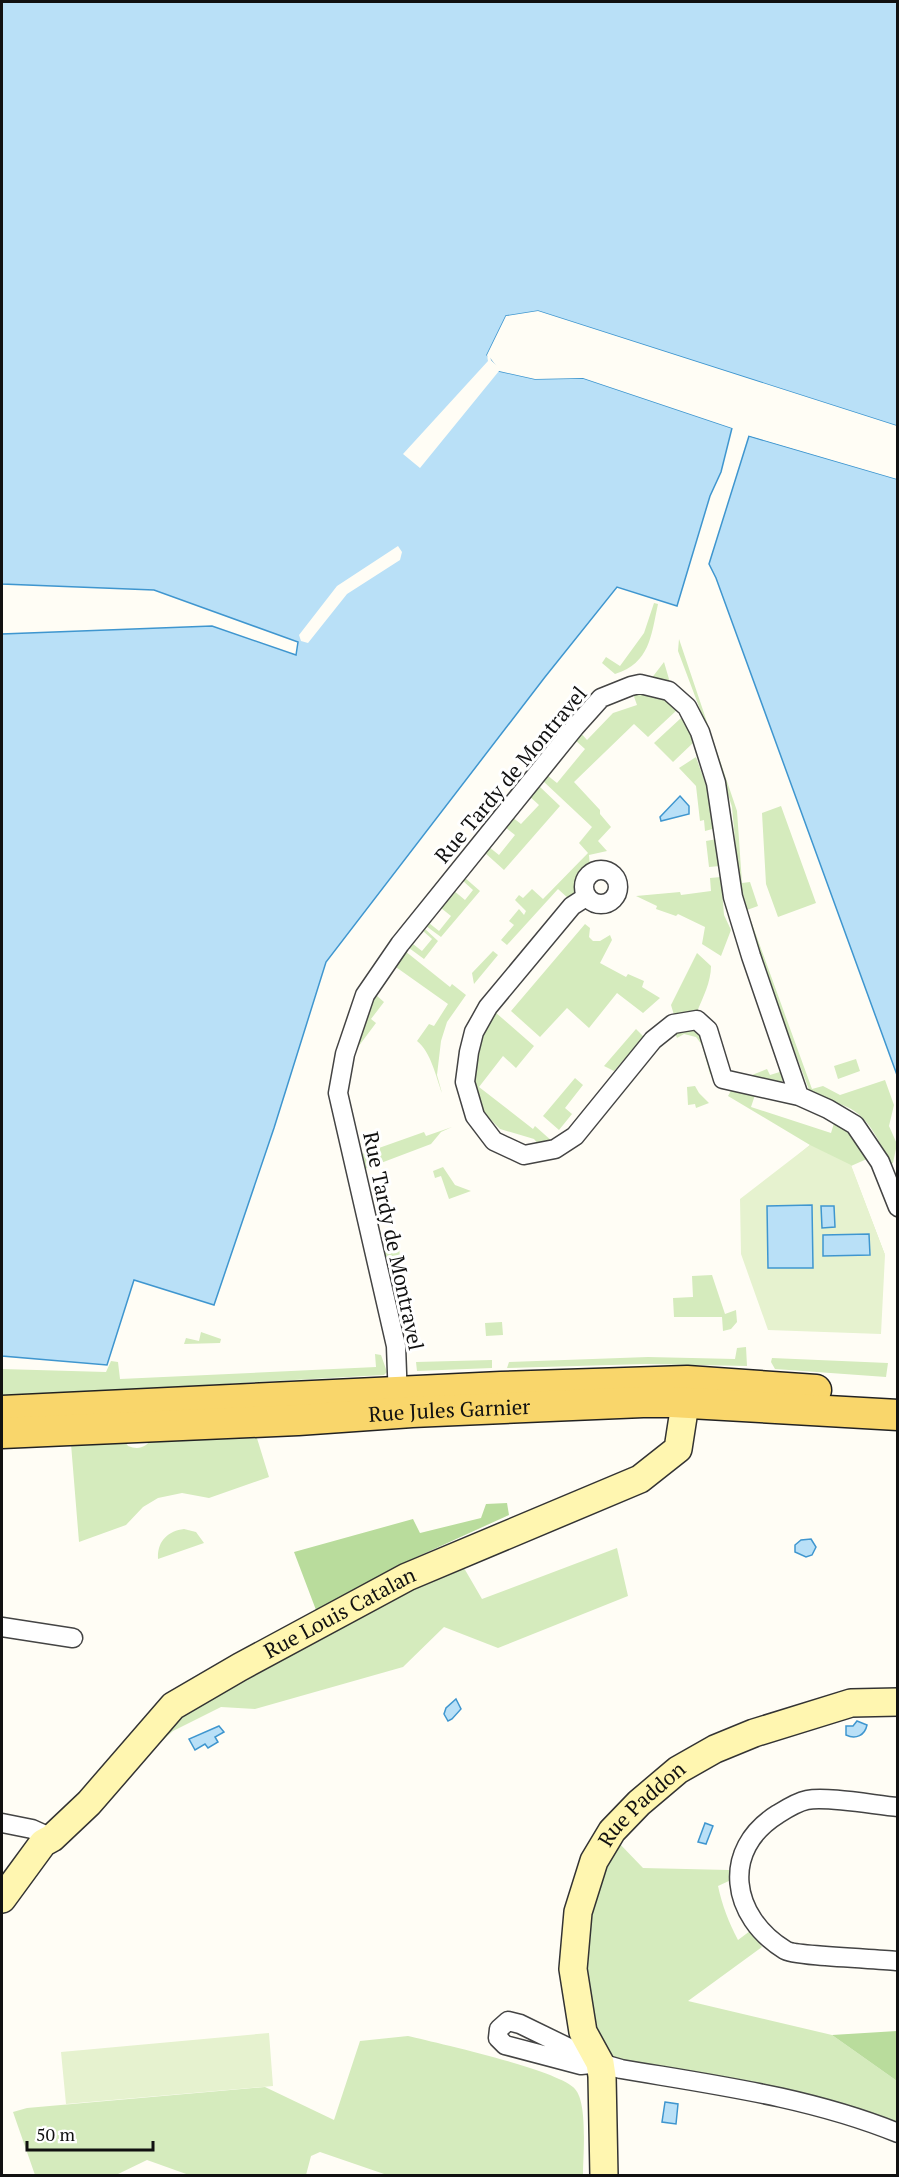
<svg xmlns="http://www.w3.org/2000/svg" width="899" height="2177" font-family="'PT Serif',serif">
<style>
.green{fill:#d5ebbd}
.forest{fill:#b9dc9c}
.pitch{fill:#e6f2cf}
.water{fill:#b9e0f7;stroke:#3f96cf;stroke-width:1.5}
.pier{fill:#fffdf5}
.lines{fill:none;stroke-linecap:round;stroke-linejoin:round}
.street-casing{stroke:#444;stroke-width:21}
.secondary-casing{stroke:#333;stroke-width:30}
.primary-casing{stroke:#222;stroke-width:33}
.street{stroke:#fff;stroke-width:18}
.secondary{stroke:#fff6b0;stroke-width:27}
.primary{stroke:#f9d66b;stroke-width:30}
.labels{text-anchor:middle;stroke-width:6;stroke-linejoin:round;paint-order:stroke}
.street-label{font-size:21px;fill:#111;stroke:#fff}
</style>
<rect width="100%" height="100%" fill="#fffdf5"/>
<!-- green -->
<path class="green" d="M654,603L658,604C651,636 650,663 615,674L602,663L606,657L620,666L644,633Z
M679,639L737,811L742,883L750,882L758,906L747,910L812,1089L823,1086L840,1095L885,1080L894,1105L889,1126L897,1144L893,1163L891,1164C879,1143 870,1117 847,1107C835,1101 822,1103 811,1095L761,962L740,894L732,807L707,728L678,651Z
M664,662L671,686L662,680L651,679Z
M632,691L668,698L677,710L648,737L634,724L574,782L600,810V814L611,827L598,841L607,851L589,855L590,868L580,875L575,895L570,900L558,889L507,945L501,940L514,925L509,921L519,909L524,915L526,911L515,900L519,895L523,898L532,889L543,899L588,853L579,843L592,827L543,781L547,775L557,783L585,749L575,740L580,732L587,740L613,713L637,705Z
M681,718L689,729L694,742L673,762L654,743Z
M696,757L714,808L716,828L705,831L704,820L700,821L696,786L679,768Z
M538,785L560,806L504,870L484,852L489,847L499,855L515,835L505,827L512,817L521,824L539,805L528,795Z
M781,806L816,903L778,917L766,884L762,813Z
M717,839L720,866L709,867L706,841Z
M464,877L480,891L441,937L426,926L429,923L439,931L451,916L441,908L453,890L465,900L473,890L462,880Z
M721,877L724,915L731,930L721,956L702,944L705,927L678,914L676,916L656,909L657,906L636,896L680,892L681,895L711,891L710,878Z
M585,924L590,928L589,937L593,941H600L610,935L612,940L600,963L626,977L628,974L644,981L642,987L660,998L643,1013L617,993L589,1028L567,1008L540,1037L511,1011Z
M425,929L438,941L424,959L409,948L413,944L422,951L432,939L423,931Z
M405,951L450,987L452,984L466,995L447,1022L441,1041L437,1075L442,1093C436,1077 431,1052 417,1041L429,1024L434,1026L448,1004L393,965Z
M493,951L498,955L474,984L472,973Z
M697,953L711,966C711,982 703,997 697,1012L674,1015L671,1005Z
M376,995L384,1002L371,1019L376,1023L358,1047L352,1044L363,1012Z
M495,1012L534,1046L516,1068L503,1056L479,1087L533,1129L535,1126L553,1142L539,1145L534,1139L500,1129L482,1111L474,1087V1065L482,1031Z
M692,1027L700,1032L715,1073L710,1074L702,1045L696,1037L684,1034L677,1038L674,1031Z
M636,1029L644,1037L614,1071L604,1066Z
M856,1059L860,1071L838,1079L834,1066Z
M767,1069L770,1075L783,1071L784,1079L779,1085L756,1081L752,1075Z
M575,1078L583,1085L565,1108L572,1114L559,1130L543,1116Z
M695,1086L699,1093L709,1103L696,1108L695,1104L688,1105L687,1087Z
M732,1089L755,1095L751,1107L831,1133L835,1120L850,1128L869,1158L851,1166L885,1255L798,1155L810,1145L728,1096Z
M452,1127L441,1132L431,1144L365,1169L362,1154L424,1132L426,1136Z
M443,1167L455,1185L471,1191L449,1199L441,1176L435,1178L433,1171Z
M399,1245L401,1274L389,1276L382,1247Z
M712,1275L725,1314L736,1310L737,1322L731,1329L723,1331L722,1317H674L673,1298L693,1297L692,1276Z
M502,1322L503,1335L486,1336L485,1323Z
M201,1332L221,1339L220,1343L184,1344L186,1338L199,1341Z
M746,1347L747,1366L646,1364L507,1368L509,1362L648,1357L735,1359L737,1348Z
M375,1354L381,1355L387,1372L384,1375L46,1394L26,1404L2,1405V1369L106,1372L111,1361L118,1362L120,1379L376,1367Z
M772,1358L888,1363L886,1377L775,1369L771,1362Z
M492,1360V1368L417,1371L416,1362Z
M256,1435L269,1477L209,1498L182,1493L158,1498L143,1507L126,1525L79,1542L71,1444L124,1440L128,1446C138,1450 146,1448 152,1438Z
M184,1529L196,1532L204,1543L158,1559C157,1541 168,1531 184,1529Z
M617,1548L628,1596L498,1648L444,1627L403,1667L255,1709L221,1707L173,1731L156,1746L169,1721L225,1687L316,1642L391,1594L464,1568L482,1599Z
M618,1842L643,1868L729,1870L731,1880L718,1886C722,1905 729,1923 738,1940L750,1931L762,1947L688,2001L832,2035L897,2081V2125L626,2062L612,2056L595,2030L581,1977L591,1893Z
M408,2036C437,2043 559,2070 575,2089C588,2103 583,2156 583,2175H387L320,2152L311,2156L306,2175H189L147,2160L116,2175H35L13,2112L27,2108L265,2087L334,2120L360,2041Z"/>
<!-- forest -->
<path class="forest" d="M507,1503L509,1515L410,1560L316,1610L294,1552L413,1519L420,1533L481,1518L486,1504Z
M897,2031V2081L832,2035Z"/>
<!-- pitch -->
<path class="pitch" d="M810,1145L851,1165L885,1255L881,1334L768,1330L741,1254L740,1199Z
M269,2033L273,2086L66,2104L61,2052Z"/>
<!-- water -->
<path class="water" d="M2,2H897V426L538,311L506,316L487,355L499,371L535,379L583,378L732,428L721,472L710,496L677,606L617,587L545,677L326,962L274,1128L214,1305L134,1280L107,1365L2,1356V634L212,626L296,655L298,642L154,590L2,584Z
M749,436L897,479V1075L716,578L709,564Z
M680,796L689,806V814L661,821L660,817Z
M812,1205L813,1268H768L767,1206Z
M821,1206H834L835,1227L822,1228Z
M869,1234L870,1255L823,1256V1235Z
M811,1539L816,1547L812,1555L806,1557L795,1552V1545L801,1540Z
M456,1699L461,1709L452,1719L448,1721L444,1714L446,1708Z
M857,1721L867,1725C865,1735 856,1740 846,1735V1726H853Z
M219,1726L224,1732L215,1737L218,1742L208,1748L205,1744L195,1750L189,1739Z
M705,1823L713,1826L706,1844L698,1842Z
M665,2102L678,2104L676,2124L662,2122Z"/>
<!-- pier -->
<path class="pier" d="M538,311L897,426L898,429L538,314L508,319L490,355L491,360L500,369L535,376L584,375L733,425L735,429L583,378L535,379L499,371L420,468L403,454L488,361L487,355L506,316Z
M750,433L898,476L897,479L747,435Z
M398,546L402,552L400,560L347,594L308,643L301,641L299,635L337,586Z"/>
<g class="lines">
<defs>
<path id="street" d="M584 887a17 17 0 1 1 34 0a17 17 0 1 1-34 0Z
M586,897L572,906L488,1007L474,1032L469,1052L465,1082L475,1116L494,1141L524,1155L555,1149L575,1136L653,1040L673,1024L697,1020L708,1030L723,1079L799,1096
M398,1400L396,1346L338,1093L345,1054L365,995L400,944L575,727L601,698L631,686L640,684L669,691L687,707L700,732L716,783L733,897L751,956L799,1096L828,1109L855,1125L880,1162L898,1207
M2,1627L73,1638
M898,1807C875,1805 827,1796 807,1800C797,1802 786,1809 778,1814C720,1850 731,1917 785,1950C793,1956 881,1959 898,1961
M2,1823L32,1829L52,1838
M600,2063L581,2065L505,2045L498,2038L499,2029L508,2021L520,2024L600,2063L621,2069C715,2085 809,2097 898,2133"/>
<g id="secondary">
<path id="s1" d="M2,1899L43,1843L52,1838L89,1803L173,1706L240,1667L407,1577L640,1479L678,1449L685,1404L683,1393L672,1389"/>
<path id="s2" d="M604,2176L602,2076L600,2063L583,2032L573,1969L578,1912L594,1861L612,1831L639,1803L678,1770L715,1749L754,1733L851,1703L898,1702"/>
</g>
<g id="primary">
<path d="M2,1411L501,1387L687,1381L816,1390"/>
<path id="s3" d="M2,1433L298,1420L412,1412L643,1402H672L898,1415"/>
</g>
</defs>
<!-- street casing -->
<use href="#street" class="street-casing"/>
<!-- secondary casing -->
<use href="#secondary" class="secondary-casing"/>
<!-- primary casing -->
<use href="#primary" class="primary-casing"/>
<!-- street -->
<use href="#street" class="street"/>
<!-- secondary -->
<use href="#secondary" class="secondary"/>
<!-- primary -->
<use href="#primary" class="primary"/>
</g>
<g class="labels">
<!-- street labels -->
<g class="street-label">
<text transform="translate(511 775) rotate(-50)" y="7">Rue Tardy de Montravel</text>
<text transform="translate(393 1241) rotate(78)" y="7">Rue Tardy de Montravel</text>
<text dy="7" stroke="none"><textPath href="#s3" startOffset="448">Rue Jules Garnier</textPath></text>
<text dy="7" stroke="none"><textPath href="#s1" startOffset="450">Rue Louis Catalan</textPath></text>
<text dy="7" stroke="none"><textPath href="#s2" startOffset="398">Rue Paddon</textPath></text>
</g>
</g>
<!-- border -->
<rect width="899" height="2177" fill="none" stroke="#111111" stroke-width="6"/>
<!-- scale -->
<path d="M27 2141v9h126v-9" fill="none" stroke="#111111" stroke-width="3"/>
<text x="36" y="2141" font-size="18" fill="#111111" stroke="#ffffff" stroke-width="4.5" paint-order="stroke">50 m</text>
</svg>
